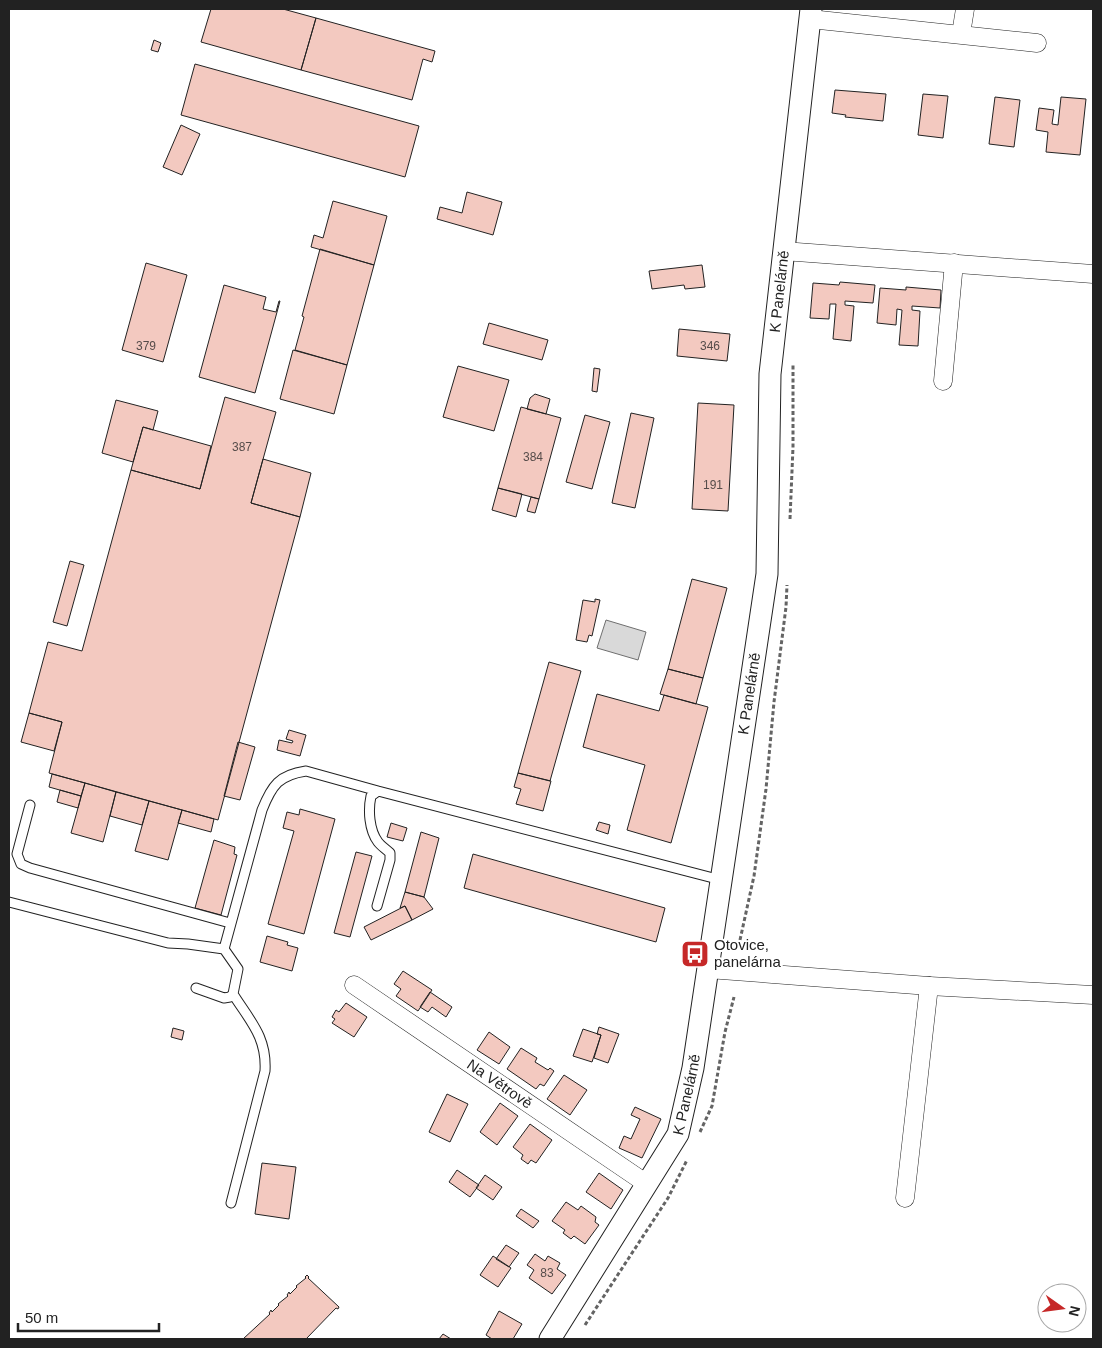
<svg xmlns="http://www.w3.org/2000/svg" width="1102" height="1348" font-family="Arial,sans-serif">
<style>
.water{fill:#d9d9d9;stroke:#6f6f6f}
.building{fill:#f3c9c0;stroke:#222}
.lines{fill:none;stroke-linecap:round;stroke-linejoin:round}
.service-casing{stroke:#222;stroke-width:11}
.minor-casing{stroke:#222;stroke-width:19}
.tertiary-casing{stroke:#222;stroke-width:23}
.path{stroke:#646464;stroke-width:3;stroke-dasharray:4 2.5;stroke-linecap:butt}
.service{stroke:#fff;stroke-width:9}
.minor{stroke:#fff;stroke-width:18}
.tertiary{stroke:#fff;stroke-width:21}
.labels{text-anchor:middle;stroke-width:4;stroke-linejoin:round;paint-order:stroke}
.number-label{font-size:12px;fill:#564c4a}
.street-label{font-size:15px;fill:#222;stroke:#fff}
.poi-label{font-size:15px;fill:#222;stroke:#fff;text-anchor:start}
</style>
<rect width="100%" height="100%" fill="#fff"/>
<!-- water -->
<path class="water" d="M606,620L646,632L638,660L597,648Z"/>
<!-- building -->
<path class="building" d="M211,9H283L316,18L301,70L201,42Z
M316,18L435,51L432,62L423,59L412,100L301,70Z
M154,40L161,43L158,52L151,50Z
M195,64L419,126L405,177L181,115Z
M835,90L886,94L883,121L845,117L846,115L832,113Z
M923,94L948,96L943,138L918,135Z
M995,97L1020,100L1014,147L989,144Z
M1061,97L1086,99L1080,155L1046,152L1048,132L1036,130L1039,108L1054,110L1052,124L1058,125Z
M181,125L200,134L182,175L163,167Z
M467,192L502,202L493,235L437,219L440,207L462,213Z
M333,201L387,216L374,265L311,247L314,235L323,238Z
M320,249L374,265L347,365L295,350L304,317L302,316Z
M146,263L187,275L163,362L122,350Z
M702,265L705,287L685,289L684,285L652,289L649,271Z
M840,282L875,285L873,303L845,301V305L854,306L851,341L833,339L836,304H830L829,319L810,318L813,283L839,285Z
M224,285L266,297L263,309L276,312L279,301H280L255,393L199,377Z
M906,287L941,290L940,308L912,306V310L920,311L918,346L899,345L902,310L897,309L896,325L877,323L880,288L906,290Z
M489,323L548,340L542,360L483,344Z
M679,329L730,334L727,361L677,356Z
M293,350L347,365L334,414L280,399Z
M458,366L509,380L494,431L443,417Z
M594,368L600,369L597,392L592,391Z
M535,394L550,399L546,414L527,409L530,398Z
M225,397L276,412L251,503L300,517L218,820L49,773L62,722L29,713L48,642L82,651L131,470L200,489Z
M116,400L158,411L153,430L143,427L133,462L102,453Z
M698,403L734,405L728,511L692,509Z
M521,407L561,418L539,499L498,488Z
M631,413L654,418L635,508L612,503Z
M585,415L610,422L592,489L566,482Z
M143,427L211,446L200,489L131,470Z
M263,459L311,473L300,517L251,503Z
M498,488L522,494L516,517L492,510Z
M531,497L539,499L535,513L527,511Z
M70,561L84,565L67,626L53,622Z
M692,579L727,588L703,678L668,669Z
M595,599L600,600L592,636L589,635L587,642L576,640L583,600L595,602Z
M549,662L581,671L550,781L518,773Z
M668,669L703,678L696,704L660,694Z
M597,694L659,711L664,695L708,707L671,843L627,830L645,765L583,747Z
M29,713L62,722L54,751L21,742Z
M289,730L306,735L300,756L277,750L279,740L292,743L293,741L286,739Z
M238,742L255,747L240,800L224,796Z
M518,773L551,781L543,811L516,804L521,789L514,787Z
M52,774L85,783L81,796L49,787Z
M85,783L116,792L103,842L71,833Z
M60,790L81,796L78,808L57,802Z
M116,792L149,801L142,825L110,816Z
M149,801L182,810L168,860L135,851Z
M300,809L335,819L304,934L268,924L294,831L283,828L287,812L299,815Z
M182,810L214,819L211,832L178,823Z
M599,822L610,825L608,834L596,830Z
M391,823L407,828L403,841L387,837Z
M421,832L439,838L424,897L405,892Z
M214,840L235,847L234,854L237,855L221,915L195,908Z
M356,852L372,856L350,937L334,933Z
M473,854L665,908L656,942L464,888Z
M405,892L424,897L433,909L412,920L405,906L400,908Z
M405,906L412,920L371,940L364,927Z
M267,936L288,942L287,945L298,948L292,971L260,962Z
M403,971L432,990L418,1011L396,996L401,989L394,984Z
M430,992L452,1007L446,1017L432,1007L428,1012L420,1007Z
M346,1003L367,1017L354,1037L332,1023L335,1019L332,1017L336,1010L339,1012Z
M599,1027L619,1034L608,1063L594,1058L601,1035L597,1034Z
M173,1028L184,1031L182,1040L171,1037Z
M583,1029L601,1035L592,1062L573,1056Z
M489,1032L510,1047L499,1064L477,1050Z
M521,1048L537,1058L535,1062L548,1070L550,1068L554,1071L544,1086L540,1084L536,1089L507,1069Z
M564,1075L587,1090L570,1115L547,1099Z
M447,1094L468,1104L450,1142L429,1132Z
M500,1103L518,1116L497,1145L480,1132Z
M635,1107L661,1119L642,1158L619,1148L624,1136L631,1139L640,1119L631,1115Z
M530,1124L552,1140L536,1163L531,1160L528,1164L521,1159L523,1155L513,1147Z
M262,1163L296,1167L289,1219L255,1214Z
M457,1170L479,1185L470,1197L449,1182Z
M599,1173L623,1190L611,1209L586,1192Z
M485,1175L502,1187L493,1200L476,1188Z
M566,1202L578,1210L581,1206L596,1217L595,1222L599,1225L585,1244L574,1236L571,1239L563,1233L565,1230L552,1221Z
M521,1209L539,1221L533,1228L516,1216Z
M506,1245L519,1253L509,1267L496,1259Z
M535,1254L545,1261L548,1256L560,1263L557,1269L566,1275L552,1294L529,1278L534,1270L527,1265Z
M493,1256L511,1268L498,1287L480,1275Z
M307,1275L309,1277L308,1278L339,1307L338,1309L336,1308L306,1339H243L270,1314L269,1313L271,1310L272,1312L279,1305L278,1304L288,1296L287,1295L289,1292L290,1294L297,1287L296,1286L306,1278L305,1277Z
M499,1311L522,1324L513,1339H492L486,1335Z
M443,1334L451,1339H439Z"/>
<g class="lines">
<defs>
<path id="service" d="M30,805L17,854L21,864L30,868L230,923
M9,902L168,943L188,944L224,949
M377,906L390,860V853C386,849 381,846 378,842C369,830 368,810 371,796L378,791L721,880
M196,988L224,998L230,997L233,994L238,969L224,949L262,810C272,785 279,775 306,771L378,791
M231,1203L265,1071C267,1037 250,1021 233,994"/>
<g id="minor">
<path d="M810,19L1037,43"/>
<path d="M961,34L965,9"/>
<path d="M783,251L1093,274"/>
<path d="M943,381L954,263"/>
<path d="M708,969L929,986L1093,995"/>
<path id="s1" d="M354,985L647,1184"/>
<path d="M905,1198L929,986"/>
</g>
<g id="tertiary">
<path id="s2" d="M550,1339L678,1134L693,1068L767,574L770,374L811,9"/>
</g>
</defs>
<!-- service casing -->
<use href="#service" class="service-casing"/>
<!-- minor casing -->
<use href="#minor" class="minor-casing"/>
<!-- tertiary casing -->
<use href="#tertiary" class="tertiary-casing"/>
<!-- path -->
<path class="path" d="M790,519L793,447V365
M740,940L754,876L766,789L774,702L786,607L787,585
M700,1132L712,1106L725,1032L734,997
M585,1325L668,1198L687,1160"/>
<!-- service -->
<use href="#service" class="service"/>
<!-- minor -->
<use href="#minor" class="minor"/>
<!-- tertiary -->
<use href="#tertiary" class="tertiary"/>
</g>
<!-- icons -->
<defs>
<symbol id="bus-square" viewBox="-11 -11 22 22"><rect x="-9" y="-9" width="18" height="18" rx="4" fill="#c62828" stroke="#fff"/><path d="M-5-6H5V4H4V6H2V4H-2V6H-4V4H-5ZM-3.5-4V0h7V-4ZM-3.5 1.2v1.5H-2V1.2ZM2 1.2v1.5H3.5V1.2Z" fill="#fff"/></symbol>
</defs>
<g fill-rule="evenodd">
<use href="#bus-square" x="679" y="938" width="32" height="32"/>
</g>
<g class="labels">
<!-- number labels -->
<g class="number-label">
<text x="146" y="350">379</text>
<text x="710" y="350">346</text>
<text x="242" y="451">387</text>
<text x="533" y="461">384</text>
<text x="713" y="489">191</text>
<text x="547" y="1277">83</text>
</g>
<!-- street labels -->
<g class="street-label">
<text dy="5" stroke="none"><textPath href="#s2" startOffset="1092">K Panelárně</textPath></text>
<text dy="5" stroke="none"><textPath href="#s2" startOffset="688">K Panelárně</textPath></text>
<text dy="5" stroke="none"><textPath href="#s1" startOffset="176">Na Větrově</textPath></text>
<text dy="5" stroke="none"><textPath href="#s2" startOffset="282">K Panelárně</textPath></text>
</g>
<!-- poi labels -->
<g class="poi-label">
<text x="714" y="950">Otovice,<tspan x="714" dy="17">panelárna</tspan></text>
</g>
</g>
<!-- border -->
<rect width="1102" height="1348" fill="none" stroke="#222222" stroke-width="20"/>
<!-- north arrow -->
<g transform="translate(1062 1308) rotate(104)"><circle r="24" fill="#ffffff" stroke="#a7a7a7"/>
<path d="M0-4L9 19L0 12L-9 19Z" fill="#c62828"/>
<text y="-8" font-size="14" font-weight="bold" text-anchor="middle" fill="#222222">N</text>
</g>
<!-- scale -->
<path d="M18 1323v8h141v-8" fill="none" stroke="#222222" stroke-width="2.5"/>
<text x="25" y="1323" font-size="15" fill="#222222" stroke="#ffffff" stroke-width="4" paint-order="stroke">50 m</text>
</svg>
